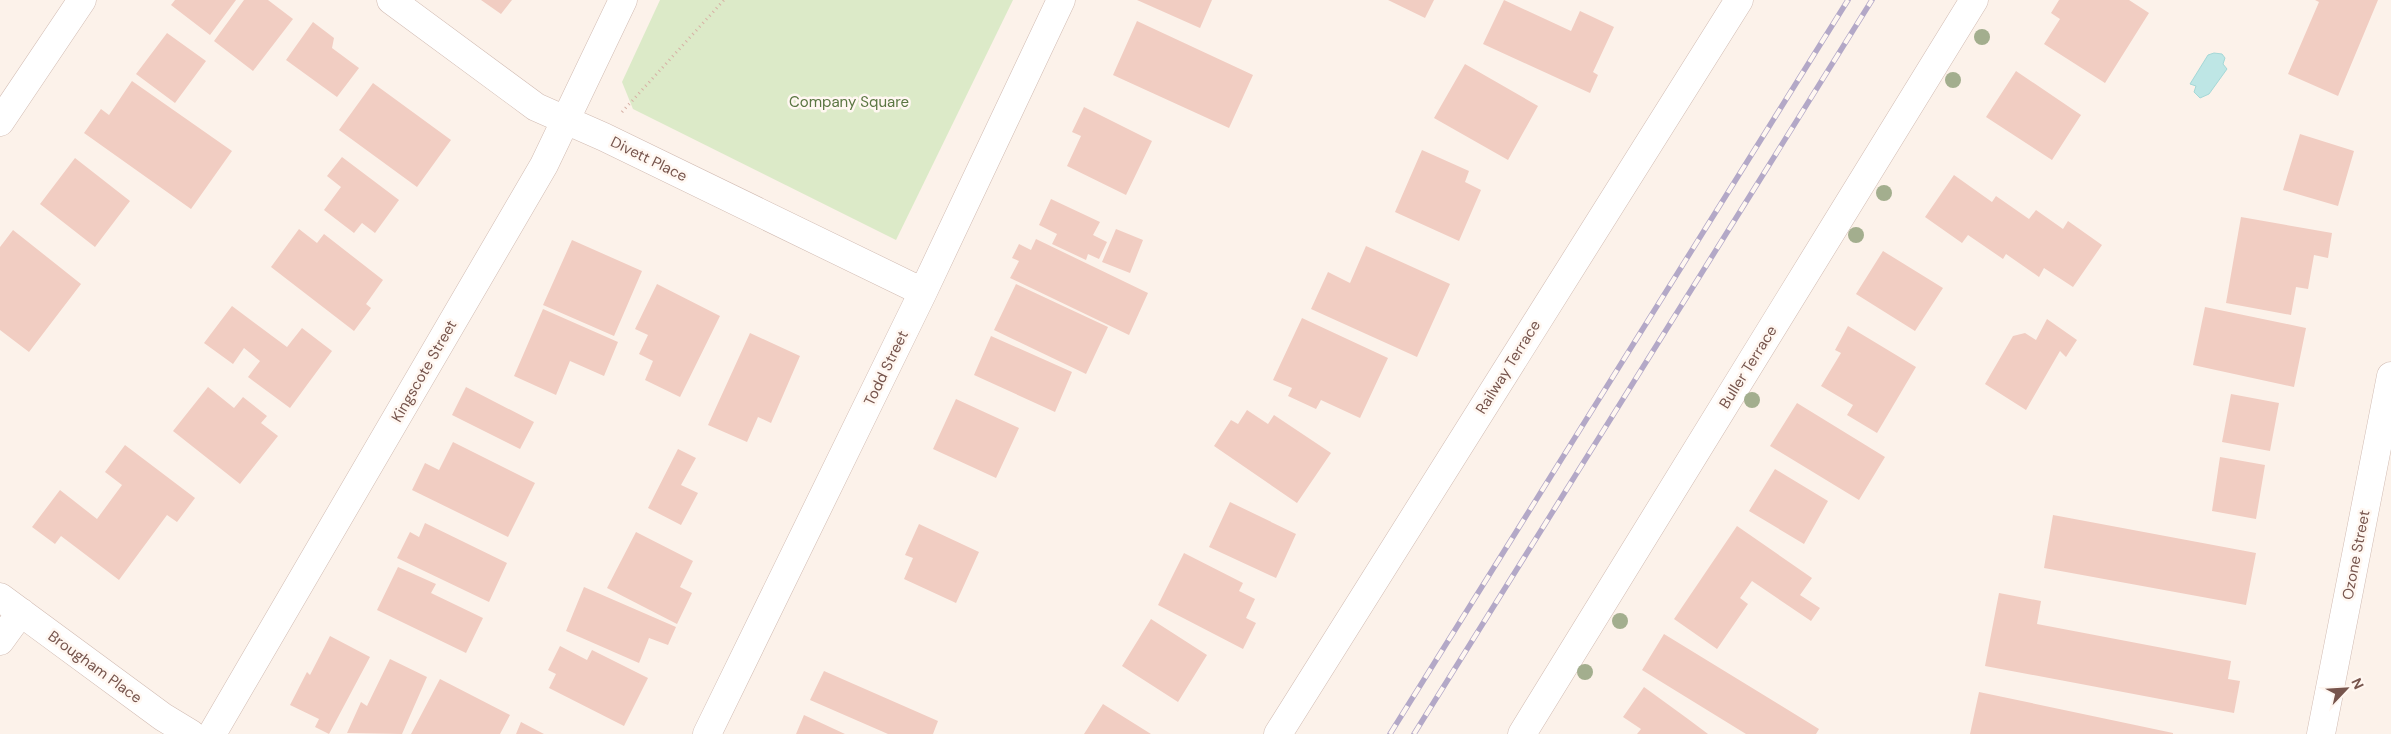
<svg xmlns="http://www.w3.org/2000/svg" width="2391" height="734" font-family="'DM Sans',sans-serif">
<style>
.green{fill:#dceac8}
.water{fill:#bee6e5;stroke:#a5d8d7}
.building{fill:#f1cdc2}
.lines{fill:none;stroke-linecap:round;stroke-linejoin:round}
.minor-casing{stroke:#d1bbb2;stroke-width:29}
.path{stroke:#d7b0a5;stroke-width:3;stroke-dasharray:1 4;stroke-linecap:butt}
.minor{stroke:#fff;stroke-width:28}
.rail-casing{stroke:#b3a8c7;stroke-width:5.5}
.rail{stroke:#fff7f1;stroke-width:4;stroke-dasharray:11;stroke-linecap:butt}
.tree{fill:#a3ae8e}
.labels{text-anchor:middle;stroke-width:5;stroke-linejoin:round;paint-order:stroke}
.park-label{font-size:15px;fill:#5a7642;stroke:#fff7f1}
.street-label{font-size:15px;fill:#77554d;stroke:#fff7f1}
</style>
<rect width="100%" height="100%" fill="#fcf2ea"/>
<!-- green -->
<path class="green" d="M660,0H1013L896,240L633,109L622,82Z"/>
<!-- water -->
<path class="water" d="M2214,53L2222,54L2225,58L2223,64L2227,69L2209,94L2200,98L2194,92L2196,86L2190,84L2208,55Z"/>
<!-- building -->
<path class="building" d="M175,0H236L210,35L171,5Z
M244,0H268L293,19L253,71L214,41Z
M481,0H512L501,14Z
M1137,0H1212L1200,28Z
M1388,0H1434L1425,18Z
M1504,0L1571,31L1580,11L1614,27L1593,72L1598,75L1590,93L1483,44Z
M2059,0H2129L2149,13L2105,83L2044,44L2060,19L2051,13Z
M2315,0H2378L2338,96L2288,74L2319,2Z
M1137,21L1253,75L1229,128L1113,75Z
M313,22L334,38L332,48L359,68L337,97L286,60Z
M167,33L206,61L175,103L136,74Z
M1465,64L1538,106L1508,160L1434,118Z
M2016,71L2081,115L2052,160L1986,117Z
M132,81L232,151L191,209L84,133L101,109L109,115Z
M373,83L451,140L417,187L339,130Z
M1084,107L1152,141L1126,195L1067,166L1081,136L1072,132Z
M2300,134L2354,151L2338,206L2283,190Z
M1422,150L1469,171L1465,182L1481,190L1459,241L1395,212Z
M342,157L399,200L375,233L362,223L354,233L324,210L341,187L327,176Z
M75,158L130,201L95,247L40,204Z
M1954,175L1992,202L1996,196L2029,219L2036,210L2063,229L2068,221L2102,245L2073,287L2044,268L2039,277L2006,254L2003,259L1968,235L1962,243L1925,217Z
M1051,199L1100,222L1093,235L1107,242L1099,259L1088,254L1086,260L1052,244L1057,234L1039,225Z
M2241,217L2332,233L2328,258L2314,255L2308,289L2296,287L2291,315L2226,303Z
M299,229L317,243L324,234L383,280L366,304L371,308L354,331L271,267Z
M1116,229L1143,240L1130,273L1102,262Z
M13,230L81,284L29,352L0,330V247Z
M1036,239L1148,293L1129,335L1010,278L1019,261L1012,258L1019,244L1031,250Z
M572,240L642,271L614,336L543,305Z
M1366,246L1450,284L1417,357L1311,309L1328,272L1350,283Z
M1883,251L1943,288L1915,331L1856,294Z
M657,284L720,316L680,397L645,380L653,361L639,354L648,335L635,329Z
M1016,284L1108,327L1086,374L994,330Z
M232,306L287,347L302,328L332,351L290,408L248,377L260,361L244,348L233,364L204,343Z
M2205,307L2306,328L2294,387L2193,365Z
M543,309L618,342L604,376L570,361L556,395L514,376Z
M1302,318L1388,358L1360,418L1321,400L1316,409L1288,396L1292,388L1273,380Z
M2047,319L2077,340L2066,357L2060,351L2026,410L1985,384L2013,336L2025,333L2036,340Z
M1848,326L1916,367L1877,433L1847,415L1853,405L1821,386L1841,353L1835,350Z
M750,333L800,356L771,423L758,417L747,442L708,425Z
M991,336L1072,372L1055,412L974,375Z
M208,387L234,408L243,397L267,416L261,423L278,436L240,484L173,431Z
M466,387L534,422L520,449L452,415Z
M2231,394L2279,403L2270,451L2222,442Z
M956,399L1019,428L996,478L933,449Z
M1797,403L1885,457L1859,500L1770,446Z
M1247,410L1268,424L1274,415L1331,453L1297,503L1214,446L1231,420L1238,424Z
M453,442L535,483L508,537L412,490L425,463L439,470Z
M125,445L195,498L177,522L167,515L119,580L61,536L55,544L32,527L60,490L97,519L122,485L105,472Z
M678,449L696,458L681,485L698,493L681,525L648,508Z
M2220,457L2265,465L2256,519L2212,511Z
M1775,469L1828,501L1804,544L1749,511Z
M1230,502L1296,534L1276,578L1209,547Z
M2053,515L2256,553L2246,605L2044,568Z
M425,523L507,563L489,602L397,558L410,532L419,537Z
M919,524L979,552L956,603L904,579L913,558L905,555Z
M1737,526L1812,578L1800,595L1820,608L1811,621L1752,581L1740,598L1748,604L1717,649L1674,619Z
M636,532L693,561L680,587L692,593L677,624L607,588Z
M1184,553L1243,583L1239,591L1255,599L1246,618L1256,623L1243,649L1158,605Z
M398,567L436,584L431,593L483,618L466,653L377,610Z
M584,587L676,627L668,645L649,638L639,663L566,631Z
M1999,593L2041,601L2037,624L2231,661L2228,679L2240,681L2234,713L1985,666Z
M1151,619L1207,655L1178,702L1122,666Z
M1664,634L1819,729L1816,734H1746L1642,670Z
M330,636L370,657L329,734L315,727L319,719L290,705L307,672L310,675Z
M560,646L587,660L592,650L648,678L624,726L549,688L556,674L548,670Z
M390,659L427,677L402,734L347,733L361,702L367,706Z
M824,671L938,721L933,734H888L810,700Z
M440,679L510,715L500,734H411Z
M1644,687L1688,719L1708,734H1637L1641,729L1623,717Z
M1979,692L2173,733V734H1970Z
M1103,704L1151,734H1084Z
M804,715L845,734H796Z
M521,722L544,734H516Z"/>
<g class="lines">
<defs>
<path id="minor" d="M391,0L536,107L604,137L923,292
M0,122L82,0
M0,597L163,717L191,734
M0,641L21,612
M212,734L544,165L623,0
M707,734L923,292L1061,0
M1278,734L1739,0
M1522,734L1974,0
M2321,734L2391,376"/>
</defs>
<!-- minor casing -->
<use href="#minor" class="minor-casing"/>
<!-- path -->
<path class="path" d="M622,112L724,0"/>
<!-- minor -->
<use href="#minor" class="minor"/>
<defs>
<path id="rail" d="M1390,734L1848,0
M1414,734L1872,0"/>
</defs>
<!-- rail casing -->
<use href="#rail" class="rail-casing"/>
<!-- rail -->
<use href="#rail" class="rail"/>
</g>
<!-- trees -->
<g class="tree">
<circle cx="1982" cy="37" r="8"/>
<circle cx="1953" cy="80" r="8"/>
<circle cx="1884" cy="193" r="8"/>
<circle cx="1856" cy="235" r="8"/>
<circle cx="1752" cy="400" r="8"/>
<circle cx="1620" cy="621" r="8"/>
<circle cx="1585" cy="672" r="8"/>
</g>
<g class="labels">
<!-- park labels -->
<g class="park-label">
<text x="849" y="107">Company Square</text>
</g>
<!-- street labels -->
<g class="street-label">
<text transform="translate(649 159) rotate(26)" y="5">Divett Place</text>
<text transform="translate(1508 367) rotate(-58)" y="5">Railway Terrace</text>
<text transform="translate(1748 367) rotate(-58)" y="5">Buller Terrace</text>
<text transform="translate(886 368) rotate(-64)" y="5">Todd Street</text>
<text transform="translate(424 371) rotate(-60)" y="5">Kingscote Street</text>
<text transform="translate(2356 555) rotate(-79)" y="5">Ozone Street</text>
<text transform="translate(95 667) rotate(36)" y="5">Brougham Place</text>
</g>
</g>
<!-- north arrow -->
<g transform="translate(2346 689) rotate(65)" stroke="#fff7f1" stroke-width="4" paint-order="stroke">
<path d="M0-4L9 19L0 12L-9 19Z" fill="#77554d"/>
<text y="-8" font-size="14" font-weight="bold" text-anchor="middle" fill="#77554d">N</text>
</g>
</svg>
